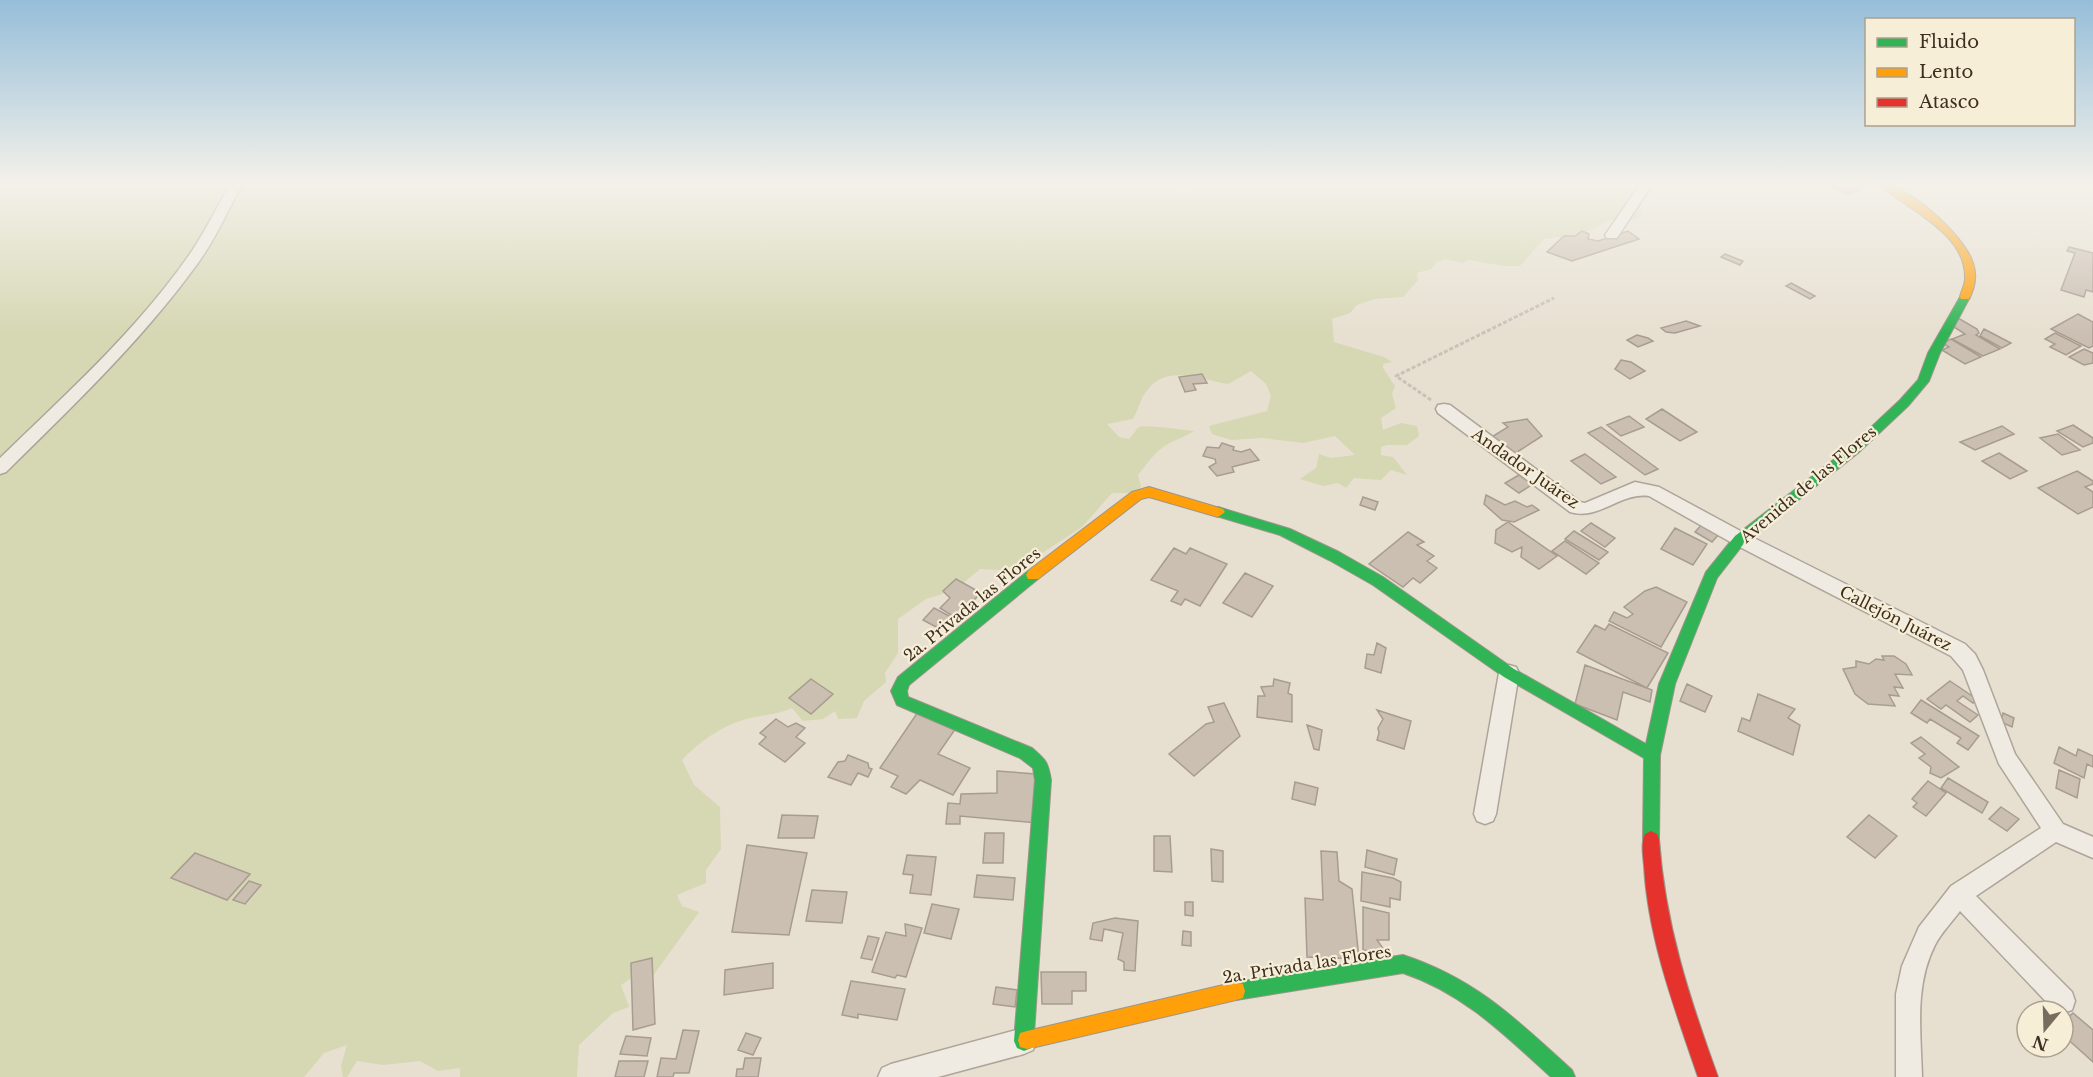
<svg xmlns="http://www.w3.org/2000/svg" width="2093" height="1077" font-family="'Libre Baskerville',serif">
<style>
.green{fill:#d6d7b3}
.building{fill:#cbbfb2;stroke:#a89c90;stroke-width:1.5}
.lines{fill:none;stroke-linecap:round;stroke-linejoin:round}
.street-casing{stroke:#ada599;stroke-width:3}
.fast-casing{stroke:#9c958a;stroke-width:2}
.slow-casing{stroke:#9c958a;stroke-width:2}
.jam-casing{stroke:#9c958a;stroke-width:2}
.path{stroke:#c8c2b9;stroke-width:3;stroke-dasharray:4 2;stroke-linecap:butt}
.street{fill:#efebe3;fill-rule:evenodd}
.fast{fill:#30b455;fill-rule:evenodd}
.slow{fill:#ff9f0a;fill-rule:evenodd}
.jam{fill:#e5322d;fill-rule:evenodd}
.labels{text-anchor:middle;stroke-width:4.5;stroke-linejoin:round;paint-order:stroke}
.street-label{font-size:16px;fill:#3d2e20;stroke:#f7eed8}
</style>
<rect width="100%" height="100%" fill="#e7e0d1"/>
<!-- green -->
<path class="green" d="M0,183H543L545,185L560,183H1156C1172,194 1181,192 1200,191L1204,183H1633L1632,192L1638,198L1642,215L1637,220L1621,219L1616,223L1612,220L1583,233L1544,239L1520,266H1504L1469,260L1462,263L1445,259L1437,262L1431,269L1417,273L1418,280L1403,297L1374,299L1357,305L1350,313L1332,319L1334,342L1384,357L1392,362L1383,364V368L1395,386L1392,394L1396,408L1381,418L1383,430L1401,423L1417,426L1419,436L1407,445H1387L1381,447V455L1393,457L1407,475L1391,470L1381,480L1354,478L1346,488L1338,483L1323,486L1300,479L1316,468L1319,454L1331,458L1355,455L1335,436L1303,443L1263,438L1231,440L1212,434L1209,426L1267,411L1271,396L1266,384L1251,371L1228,384C1201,380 1165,362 1145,393C1140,400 1138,411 1133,419L1107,424L1119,437L1129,439C1132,435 1136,430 1139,427C1145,424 1185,430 1194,431C1185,437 1177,439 1168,444C1156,450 1146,465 1138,475L1141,487L1131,493H1112L1082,527L1033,559L1000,570L980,569L955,590L926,599L898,619V653L885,673L886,682L864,701L857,718L838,719L835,711L823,719L803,721L792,708C777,715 761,715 746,719C720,727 700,741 682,760L694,785L720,807L721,849L706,870V883L677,895L682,906L699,912L652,977L630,979L621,985L629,1007L613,1013L579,1045L577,1077H460V1068L438,1071L420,1061L383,1065L357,1061L347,1077H343L341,1066L347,1045L324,1053L304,1077H0Z"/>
<!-- building -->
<path class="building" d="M1854,183L1860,190L1848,194L1828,184Z
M1582,231L1589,234L1588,239L1598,241L1628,231L1639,239L1572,261L1547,252L1564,236H1575Z
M2069,247L2093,253V292L2086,290L2084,297L2061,290L2075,253L2067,251Z
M1725,254L1743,261L1740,265L1721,257Z
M1791,283L1815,296L1810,299L1786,286Z
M2078,314L2093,322V346L2089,348L2051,329Z
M1958,318L1977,329L1979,333L1976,335L2000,349L1983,356L1952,339L1965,334L1951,325Z
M1686,321L1700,326L1675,333L1666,332L1661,328Z
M1984,329L2011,343L2002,348L1980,336Z
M2055,333L2081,346L2066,355L2050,347L2055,344L2045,339Z
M1637,335L1648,338L1653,341L1638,347L1627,340Z
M1951,339L1981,357L1965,364L1942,350L1949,347L1942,343Z
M2084,349L2093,353V363L2084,365L2069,357Z
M1621,360L1631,362L1645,371L1630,379L1615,369Z
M1202,374L1207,383L1193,384L1196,390L1185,392L1179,377Z
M1662,409L1697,432L1680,441L1646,419Z
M1629,416L1644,427L1621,436L1607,425Z
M1527,419L1542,436L1514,454L1490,438L1508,427L1503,423Z
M2073,425L2093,438V443L2083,447L2057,431Z
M2002,426L2014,434L1975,450L1960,442Z
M1601,427L1658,469L1645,475L1588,433Z
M2058,434L2080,450L2062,455L2040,438Z
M1222,443L1234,447L1233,450L1241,452L1250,449L1259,460L1232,467L1234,472L1217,476L1209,467L1216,463L1215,459L1203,456L1207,447L1219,448Z
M1999,453L2027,471L2010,479L1982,461Z
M1585,454L1616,477L1601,484L1571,461Z
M2077,471L2093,481V484L2085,487L2093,492V507L2078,514L2038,488Z
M1519,475L1533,484L1519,493L1505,483Z
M1486,495L1505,505L1515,501L1527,507L1532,505L1539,510L1514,522L1502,520L1484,504Z
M1363,497L1378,502L1375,510L1360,505Z
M1508,522L1557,556L1539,569L1521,557L1522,547L1512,552L1495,543L1496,530Z
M1704,522L1721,532L1712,542L1695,532Z
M1591,523L1615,538L1605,547L1581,531Z
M1675,528L1707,544L1693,565L1661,549Z
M1574,531L1608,552L1599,560L1565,539Z
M1408,532L1424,542L1417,545L1434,556L1427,561L1437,568L1420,583L1413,578L1403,587L1369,564Z
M1565,541L1599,563L1586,574L1552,551Z
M1174,548L1186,554L1190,548L1227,564L1200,606L1185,599L1181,605L1171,601L1178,591L1151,580Z
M1245,573L1273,586L1252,617L1223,603Z
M956,579L981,593L956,618L940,608L950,598L943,591Z
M1656,587L1687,602L1661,647L1609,621L1614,612L1627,618L1633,614L1624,607L1645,591Z
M934,608L951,617L940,629L923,620Z
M1609,624L1668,653L1647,688L1577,652L1595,625L1605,630Z
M1377,643L1386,648L1381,673L1365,668L1367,654L1374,655Z
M1882,656H1894L1906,664L1912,675L1895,674L1903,688L1894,687L1899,696L1889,695L1895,706L1868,704L1855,694L1843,669L1856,667V661L1869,664L1876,659L1884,660Z
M1585,665L1652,690L1650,702L1623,692L1617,720L1575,704Z
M811,679L833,694L811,714L789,698Z
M1274,679L1290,683L1288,693L1292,695V722L1257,717L1258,696H1265L1261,687L1273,686Z
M1950,681L1978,700L1973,703L1963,696L1957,701L1978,715L1970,722L1946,705L1941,709L1927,699Z
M1687,684L1712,696L1705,712L1680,701Z
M1758,694L1795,709L1788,718L1800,725L1793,755L1738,731L1742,718L1750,721Z
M1921,700L1979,736L1968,750L1957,743L1961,738L1930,719L1927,723L1911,713Z
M1224,703L1240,736L1194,776L1169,754L1206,724L1214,722L1208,707Z
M920,709L958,725L938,754L970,768L953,795L920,780L906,794L891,787L898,776L880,768Z
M1377,710L1411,721L1404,749L1377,740L1379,733L1378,728L1383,719Z
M2003,713L2014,718L2012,727L2001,722Z
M776,719L788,727L796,723L805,728L796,737L805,743L785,762L759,744L766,737L760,733Z
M1307,725L1322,730L1319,750L1314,749Z
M1921,737L1959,767L1941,778L1930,773L1931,767L1919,758L1925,754L1911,743Z
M2059,747L2076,756L2078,749L2093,756V767L2087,764L2084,778L2054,763Z
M848,755L868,763L869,768L872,769L868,777L858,773L851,785L828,777L838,762L845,761Z
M2059,770L2080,779L2077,798L2056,788Z
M997,771L1036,774L1037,823L960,816V824H946L948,803L960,804L961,794L997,793Z
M1948,778L1988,802L1982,813L1941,788Z
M1928,781L1946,793L1926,816L1913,807L1917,803L1912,799Z
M1295,782L1318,788L1315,805L1292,799Z
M2001,807L2019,819L2007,831L1989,819Z
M782,815L818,816L814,838H778Z
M1869,815L1897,836L1875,858L1847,837Z
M985,833H1004L1003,863H983Z
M1154,836H1170L1172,872L1154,871Z
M747,845L807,853L789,935L732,932Z
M1211,849L1223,851V882L1212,881Z
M1367,850L1397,859L1394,875L1365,867Z
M1321,851L1337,852L1339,881L1352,889L1359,959L1307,957L1305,898L1323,900Z
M195,853L250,874L227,900L171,878Z
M907,855L936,857L931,895L910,893L913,875L903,874Z
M1362,872L1393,878L1401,882L1400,900L1390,898V907L1361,901Z
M977,875L1015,878L1013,900L974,897Z
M249,881L261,885L245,904L233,900Z
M812,890L847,892L842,923L806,921Z
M1185,902H1193V916L1185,915Z
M932,904L959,909L951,939L924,933Z
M1363,907L1389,913V940H1377L1387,954L1363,950Z
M1115,918L1138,921L1135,971L1124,970V962L1118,959L1123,933L1104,929L1102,941L1090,939L1093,923Z
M905,924L922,928L906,977L897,975L895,978L872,972L886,932L906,936Z
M1183,931L1191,932V946L1182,945Z
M868,936L879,938L872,960L861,958Z
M652,958L655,1024L633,1030L631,963Z
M773,963V988L724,995L725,970Z
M1041,972H1086V991H1072V1004H1042Z
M851,981L905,989L897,1020L858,1014V1018L842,1015Z
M996,987L1017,990L1015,1007L993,1004Z
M2073,1013L2093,1030V1062L2063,1035V1022Z
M683,1030L699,1031L689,1073H674L673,1077H657L661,1058L676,1059Z
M746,1033L761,1038L753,1055L738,1050Z
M626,1036L651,1038L647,1056L620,1054Z
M745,1058H761L758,1077H736L737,1069H743Z
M619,1061H648L644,1077H615Z"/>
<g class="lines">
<defs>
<path id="street" d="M231,183H243C227,211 215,241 195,267C140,342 72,407 6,472L0,474V458C65,395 135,332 187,258C204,235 216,208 231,183Z
M1641,183H1653L1617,238H1607L1605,235Z
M1444,404L1450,405L1580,502L1585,503L1635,482L1659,487L1746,534L1965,644L1975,654L1983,670L2015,754L2063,824L2093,837V858L2056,842L1976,896L2072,992L2075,1001L2072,1010L2063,1013V1011L2054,1010L1960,911C1952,922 1941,933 1935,945C1914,986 1921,1033 1922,1077H1896V994L1902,966L1919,927L1951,886L2041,828L1999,764L1963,670L1951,656L1734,544L1649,496C1620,492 1599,521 1570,512L1438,413L1436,409L1438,405Z
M1509,665L1516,667L1519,673L1496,814L1493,821L1485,824L1477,821L1474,814L1499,673L1502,667Z
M1024,1028L1033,1032L1037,1041L1033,1050L1024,1054L938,1077H878L882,1068L891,1064Z"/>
<path id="fast" d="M1965,294L1970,297L1940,353L1929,381L1908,406L1858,453L1745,542L1717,578L1675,684L1660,755L1659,839L1657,844L1651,847L1645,844L1643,839L1644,758L1504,677L1373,585L1329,560L1280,535L1213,515L1211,512L1218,507L1290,529L1339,552L1383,577L1514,669L1646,744L1659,684L1706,572L1735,536L1850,447L1900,400L1918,380L1928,353L1960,297Z
M1033,570L1038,571L1040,575L1038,579L909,685L907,691L908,697L1032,748C1046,760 1048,762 1051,780L1034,1034L1036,1040L1034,1047L1024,1051L1017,1048L1014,1041L1035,780L1033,768L1020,758L897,705L891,691L898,677L1028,571Z
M1403,955C1476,979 1517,1020 1572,1070L1575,1077H1551C1505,1035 1463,993 1403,973L1236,1000L1229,998L1227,991L1229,984L1236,982Z"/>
<path id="slow" d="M1878,183C1907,183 1964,235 1973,263C1977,275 1975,288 1969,299H1961L1960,297C1961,291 1965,285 1965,279C1967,232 1905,209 1878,183Z
M1149,487L1223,509L1225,512L1218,517L1149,497L1141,499L1038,579H1028L1026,575L1028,571L1132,492Z
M1236,982L1243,984L1245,991L1243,998L1236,1000L1027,1049L1020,1047L1018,1040L1020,1033L1027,1031Z"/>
<path id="jam" d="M1651,831L1657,834L1659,839C1665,924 1689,997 1718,1077H1698C1675,1009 1648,939 1644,866C1643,855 1641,843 1645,834Z"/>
</defs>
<!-- street casing -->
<use href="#street" class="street-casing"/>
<!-- fast casing -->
<use href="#fast" class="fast-casing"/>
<!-- slow casing -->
<use href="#slow" class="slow-casing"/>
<!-- jam casing -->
<use href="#jam" class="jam-casing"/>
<!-- path -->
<path class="path" d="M1431,400L1396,376L1554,298"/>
<!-- street -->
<use href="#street" class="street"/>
<!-- fast -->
<use href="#fast" class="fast"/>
<!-- slow -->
<use href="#slow" class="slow"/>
<!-- jam -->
<use href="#jam" class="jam"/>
</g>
<!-- sky -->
<linearGradient id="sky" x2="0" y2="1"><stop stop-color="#96bed9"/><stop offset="0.55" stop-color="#f4f1ea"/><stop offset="1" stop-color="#f4f1ea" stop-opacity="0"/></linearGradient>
<rect width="2093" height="334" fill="url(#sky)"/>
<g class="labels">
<!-- street labels -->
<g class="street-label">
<text transform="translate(1526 468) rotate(35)" y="6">Andador Juárez</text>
<text transform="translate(1808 484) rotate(-40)" y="6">Avenida de las Flores</text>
<text transform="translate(972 604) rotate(-39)" y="6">2a. Privada las Flores</text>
<text transform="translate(1896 618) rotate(27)" y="6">Callejón Juárez</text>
<text transform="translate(1307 964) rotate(-9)" y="6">2a. Privada las Flores</text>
</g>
</g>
<!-- legend -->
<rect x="1865" y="18" width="210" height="108" fill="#f7eed8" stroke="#ada18e" stroke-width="1.5"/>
<rect x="1877" y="38" width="30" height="9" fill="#30b455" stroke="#ada18e" stroke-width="1.5"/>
<text x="1919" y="48" font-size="18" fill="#3d2e20">Fluido</text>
<rect x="1877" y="68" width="30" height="9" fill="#ff9f0a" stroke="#ada18e" stroke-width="1.5"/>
<text x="1919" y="78" font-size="18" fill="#3d2e20">Lento</text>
<rect x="1877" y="98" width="30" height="9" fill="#e5322d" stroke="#ada18e" stroke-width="1.5"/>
<text x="1919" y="108" font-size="18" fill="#3d2e20">Atasco</text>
<!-- north arrow -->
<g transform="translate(2045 1029) rotate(199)"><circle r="28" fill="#f7eed8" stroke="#ada18e" stroke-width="1.5"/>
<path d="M0-4.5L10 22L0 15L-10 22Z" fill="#786c5e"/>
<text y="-9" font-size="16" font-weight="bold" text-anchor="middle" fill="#3d2e20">N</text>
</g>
</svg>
